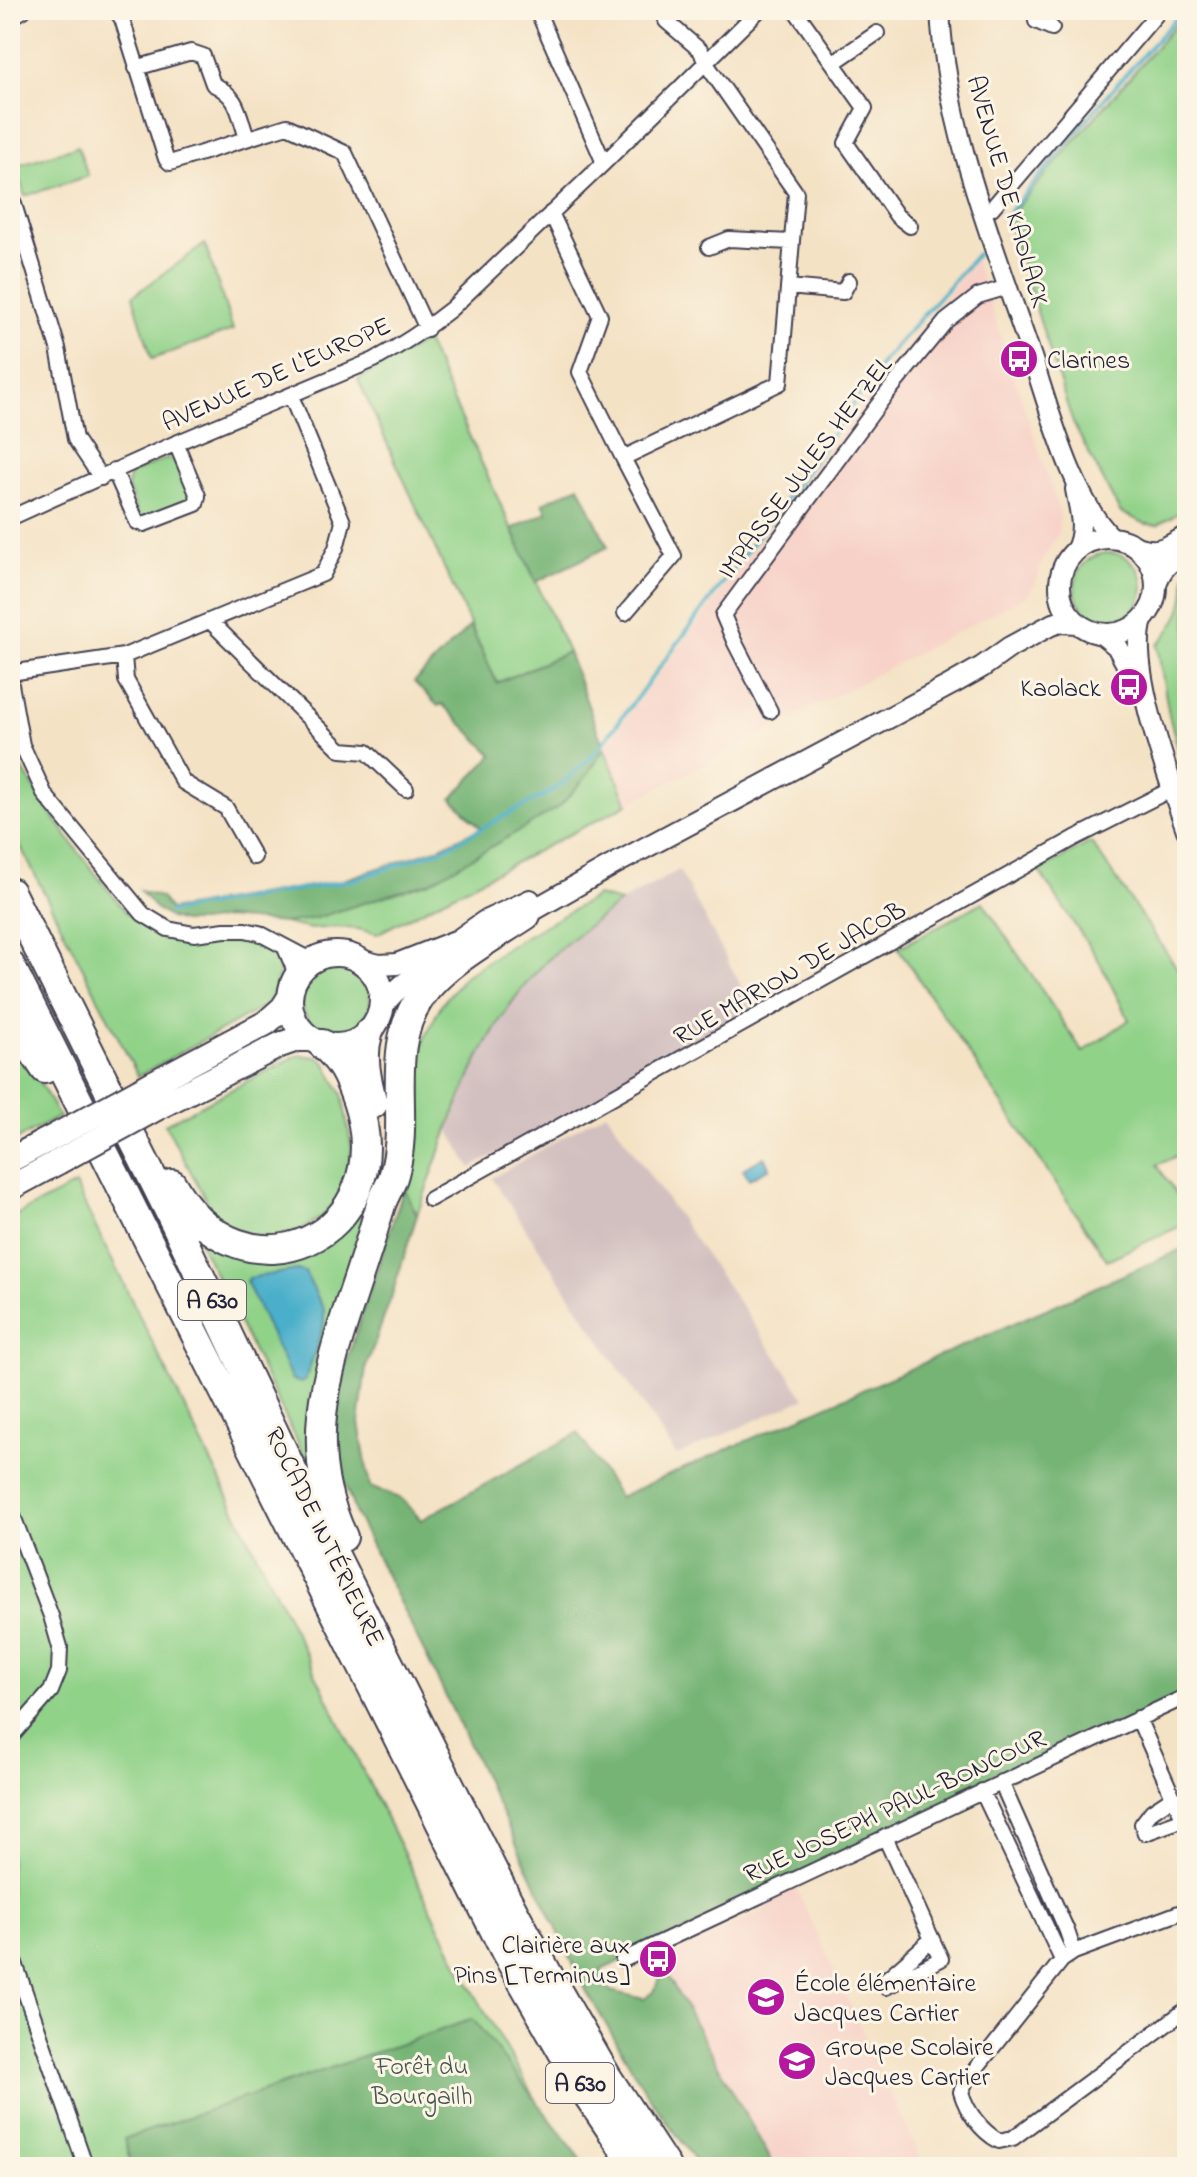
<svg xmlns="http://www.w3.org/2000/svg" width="1197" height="2177" font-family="'Indie Flower',sans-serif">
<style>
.built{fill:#f7d1c7}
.industrial{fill:#d2bfc0}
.green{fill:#91d289;stroke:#5a7a62;stroke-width:2}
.forest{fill:#74b475;stroke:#4b6b58;stroke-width:2}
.water{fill:#4aafca;stroke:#366882;stroke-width:2}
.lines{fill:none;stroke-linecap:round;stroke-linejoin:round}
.stream{stroke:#4aafca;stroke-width:4}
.minor-casing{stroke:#423f50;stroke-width:18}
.tertiary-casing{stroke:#423f50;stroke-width:22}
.secondary-casing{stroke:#423f50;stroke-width:24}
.primary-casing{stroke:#423f50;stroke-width:28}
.motorway-casing{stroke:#423f50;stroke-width:32}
.minor{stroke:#fff;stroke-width:14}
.tertiary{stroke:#fff;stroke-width:18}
.secondary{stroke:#fff;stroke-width:20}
.primary{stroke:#fff;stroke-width:24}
.motorway{stroke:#fff;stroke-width:28}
.primary-bridge-casing{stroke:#423f50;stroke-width:28;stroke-linecap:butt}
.primary-bridge{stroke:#fff;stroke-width:24}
.labels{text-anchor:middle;stroke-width:6;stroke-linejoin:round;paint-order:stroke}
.shield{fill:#fcf5e5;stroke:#63616e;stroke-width:2}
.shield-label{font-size:24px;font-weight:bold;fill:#22223b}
.street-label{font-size:26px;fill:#22223b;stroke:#fcf5e5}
.poi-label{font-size:26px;fill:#22223b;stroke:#fcf5e5;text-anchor:start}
.park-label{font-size:26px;fill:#435752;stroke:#fcf5e5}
</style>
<rect width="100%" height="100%" fill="#fcf5e5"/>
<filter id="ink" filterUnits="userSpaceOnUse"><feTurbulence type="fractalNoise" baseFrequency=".0125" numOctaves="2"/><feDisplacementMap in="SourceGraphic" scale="16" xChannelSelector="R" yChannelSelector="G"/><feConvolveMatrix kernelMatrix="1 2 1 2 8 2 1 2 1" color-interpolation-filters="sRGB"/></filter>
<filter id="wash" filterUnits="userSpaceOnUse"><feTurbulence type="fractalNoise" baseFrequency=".006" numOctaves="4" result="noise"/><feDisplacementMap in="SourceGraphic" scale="32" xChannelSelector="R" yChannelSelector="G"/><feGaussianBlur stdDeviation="1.8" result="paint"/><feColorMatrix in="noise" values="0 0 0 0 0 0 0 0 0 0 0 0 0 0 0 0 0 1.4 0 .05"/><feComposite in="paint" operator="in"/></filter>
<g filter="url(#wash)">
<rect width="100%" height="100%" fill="#f4e2c5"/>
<!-- built -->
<path class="built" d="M975,260L1060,514L1058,535L1042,560L1037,581L1028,595L628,804L604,748L895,362Z
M796,1888L925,2167H776L660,1959L764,1910L771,1897Z"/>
<!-- industrial -->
<path class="industrial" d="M679,870L754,1010L471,1168L449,1130L482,1048L512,1000L552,955L621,902Z
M606,1112L805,1398L677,1456L492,1178Z"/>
<!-- green -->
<path class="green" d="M1187,11V508L1157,525L1146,524L1120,512L1073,423L1007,219Z
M78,146L88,176L25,196L15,166Z
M205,244L233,330L152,359L133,296Z
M426,341L568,652L497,683L358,380Z
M167,458L176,461L192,496L190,500L145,518L139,517L127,485L130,474Z
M1075 587a34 34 0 1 1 68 0a34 34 0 1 1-68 0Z
M1187,574V769L1184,770L1169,715L1157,645C1178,624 1186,606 1185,576Z
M604,748L628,804L377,934L358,929L336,927L311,929L283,923L316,918L587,776Z
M19,763L44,804L80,854L126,912L153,933L184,944L243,938L264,944L279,956C281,974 278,989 268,1004L138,1076L10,826V771Z
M1091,842L1187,983V1151L1157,1165L1187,1210V1223L1107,1260L898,948L983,902L1083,1052L1129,1020L1099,961L1039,871Z
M597,896L621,902C598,919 573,936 553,955C479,1024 451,1123 417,1215L404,1188L415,1160L420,1122L421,1062L424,1040L441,1005L465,976L519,940Z
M302 1000a34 34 0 1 1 68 0a34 34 0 1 1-68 0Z
M10,1028L59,1117L10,1143Z
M300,1055L317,1057L325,1062L342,1094L352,1149L348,1175L339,1197L324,1215L301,1231L274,1237L249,1235L228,1226L212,1211L165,1124L292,1058Z
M377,1151L373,1195L312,1471L190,1223L297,1254Z
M75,1185L461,1970L575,2167H10V1218Z"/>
<!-- forest -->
<path class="forest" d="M579,486L608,547L536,582L512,529L547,512L543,503Z
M470,626L497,683L568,652L604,748L587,776L560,806L529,825L430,882L316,918L283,923L226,918L201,922H183L170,918L154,907L140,891L160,897L170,910L340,881L434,850L481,828L452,798L493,755L442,704L438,706L414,682Z
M404,1188L417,1215L392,1295L366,1367L359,1423L370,1487L402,1499L421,1520L578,1433L619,1497L1187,1247V1696L601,1970L610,1991L644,1999L654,1992L663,1967L775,2167H700L644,2089L587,1992L438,1680L357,1517L334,1455L340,1381Z
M473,2019L587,2167H132L124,2139Z"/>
<!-- water -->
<path class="water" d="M764,1157L770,1168L749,1179L743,1169Z
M297,1270L305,1272L324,1310V1324L305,1381L301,1383L292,1380L246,1281L249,1278Z"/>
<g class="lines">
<!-- stream -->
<path class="stream" d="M1008,214L1110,92L1183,10
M170,912L353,880L443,849L548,793L563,783L597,751L812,464L883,361L977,254"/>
</g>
</g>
<g filter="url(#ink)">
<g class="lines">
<defs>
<path id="minor" d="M116,10L122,19L166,159L170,163L287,126L345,153L427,329
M537,10L604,163
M795,10L865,108L846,143L897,216L910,226
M1035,10L1036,21L1052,28
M10,18L24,10
M833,63L877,33
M136,68L191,52L203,56L213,84C239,97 238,112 247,138
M10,199L13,201L58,348L75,439L101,478
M983,211L992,208L1160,10
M551,213L600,316L580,372L623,458L780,383L796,193L705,62L701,51L666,21
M709,247L729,239L791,242
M788,287L843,292L849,281
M623,458L674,556L625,613
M114,470L137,522L144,524L196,504L198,496L176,443
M10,518L176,443L374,360C402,345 426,329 451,309L604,163L759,10
M210,621L341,750L367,752L406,789
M124,656L126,680L183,782L226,808L254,857
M10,673L124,656L323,574L336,548L343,522L291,396
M10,679L22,745L45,795L143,914L168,929L194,934L225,930H245L259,933L312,961
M770,711L735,643L723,615L884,397L946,321L978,296L1008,287
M285,948L297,976
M430,1199L1075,838L1164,793L1187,783
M10,1508L51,1616L60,1647L59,1671L51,1691L10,1738
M1138,1718L1173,1797L1152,1811L1142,1824L1145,1833L1184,1819L1173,1797
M1001,1782L1067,1931L1074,1952
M982,1791L1062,1960
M885,1837L941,1959L886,1987L883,1982L932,1939
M1187,1910L1074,1952L1062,1960L966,2081L961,2092C967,2112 981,2131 999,2141L1013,2138L1187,2009
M10,1949L86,2167
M623,1960L1187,1696"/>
<path id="tertiary" d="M940,10C946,130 994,245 1032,357C1049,408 1074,504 1114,539
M1075,489C1079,512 1086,529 1075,551"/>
<path id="secondary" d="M1060 586a48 48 0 1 1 96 0a48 48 0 1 1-96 0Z
M1136,547C1160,555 1166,547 1187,536
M1156,584C1163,564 1170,562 1187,552
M1142,620C1127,669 1170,780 1187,830
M1102,634L1117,646L1138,685
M516,920L611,866L952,684L982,667L1010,647L1051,625L1060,622L1077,623
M360,960L379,965L397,964L458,940L485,921L530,900
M383,1006C400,982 423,970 449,956"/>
<path id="primary" d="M290 1000a46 46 0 1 1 92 0a46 46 0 1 1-92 0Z
M153,1083L266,1023L283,1008L290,997
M164,1104L280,1045L297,1039H311
M10,1160L46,1141
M10,1188L58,1162"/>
<path id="motorway" d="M10,892L175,1223L291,1468L507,1899L551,1980L607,2077L666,2167
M10,965L505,1951L585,2091L636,2167
M10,1017L45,1069
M368,1034C361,1057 367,1081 373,1104
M172,1184C242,1310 402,1237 357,1101C349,1078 341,1060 322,1044
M343,1537C295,1435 335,1353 366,1254C371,1239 375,1223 380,1208C383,1196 391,1186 394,1174C411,1115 383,1050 421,996C444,963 493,937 526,915"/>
</defs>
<!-- minor casing -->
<use href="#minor" class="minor-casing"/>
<!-- tertiary casing -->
<use href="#tertiary" class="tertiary-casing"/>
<!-- secondary casing -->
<use href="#secondary" class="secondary-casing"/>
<!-- primary casing -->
<use href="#primary" class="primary-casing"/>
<!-- motorway casing -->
<use href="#motorway" class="motorway-casing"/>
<!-- minor -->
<use href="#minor" class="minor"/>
<!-- tertiary -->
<use href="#tertiary" class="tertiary"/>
<!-- secondary -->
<use href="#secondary" class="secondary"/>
<!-- primary -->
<use href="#primary" class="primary"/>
<!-- motorway -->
<use href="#motorway" class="motorway"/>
<defs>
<path id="primary-bridge" d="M46,1141L153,1083
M58,1162L164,1104"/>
</defs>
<!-- primary-bridge casing -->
<use href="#primary-bridge" class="primary-bridge-casing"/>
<!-- primary-bridge -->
<use href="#primary-bridge" class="primary-bridge"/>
</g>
</g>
<!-- icons -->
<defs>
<symbol id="bus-disc" viewBox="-11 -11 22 22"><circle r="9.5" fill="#b5179e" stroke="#fcf5e5"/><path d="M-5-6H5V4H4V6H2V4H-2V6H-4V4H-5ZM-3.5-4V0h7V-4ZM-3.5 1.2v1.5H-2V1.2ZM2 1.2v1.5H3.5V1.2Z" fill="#fff"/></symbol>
<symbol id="school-disc" viewBox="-11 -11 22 22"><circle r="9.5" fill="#b5179e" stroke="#fcf5e5"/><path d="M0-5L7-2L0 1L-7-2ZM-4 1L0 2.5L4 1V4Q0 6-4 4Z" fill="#fff"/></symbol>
</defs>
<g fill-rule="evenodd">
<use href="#bus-disc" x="997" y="337" width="44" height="44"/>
<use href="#bus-disc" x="1107" y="665" width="44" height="44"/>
<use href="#bus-disc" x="636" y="1937" width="44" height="44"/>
<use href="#school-disc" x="744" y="1975" width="44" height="44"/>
<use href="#school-disc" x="775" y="2039" width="44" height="44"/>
</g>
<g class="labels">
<!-- shield labels -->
<g class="shield">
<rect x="178" y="1280" width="68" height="40" rx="6"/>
<rect x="546" y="2063" width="68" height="40" rx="6"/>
</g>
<g class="shield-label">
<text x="212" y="1308">A 630</text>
<text x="580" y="2091">A 630</text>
</g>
<!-- street labels -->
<g class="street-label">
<text transform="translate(1009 191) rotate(74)" y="9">AVENUE DE KAOLACK</text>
<text transform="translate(276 373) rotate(-24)" y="9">AVENUE DE L'EUROPE</text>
<text transform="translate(804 467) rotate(-53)" y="9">IMPASSE JULES HETZEL</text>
<text transform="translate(789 972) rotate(-30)" y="9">RUE MARION DE JACOB</text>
<text transform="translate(326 1536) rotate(64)" y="9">ROCADE INTÉRIEURE</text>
<text transform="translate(894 1805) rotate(-25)" y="9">RUE JOSEPH PAUL-BONCOUR</text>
</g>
<!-- poi labels -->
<g class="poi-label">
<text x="1047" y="368">Clarines</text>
<text x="1101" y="696" text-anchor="end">Kaolack</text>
<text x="630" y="1953" text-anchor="end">Clairière aux<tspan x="630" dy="30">Pins [Terminus]</tspan></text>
<text x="794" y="1991">École élémentaire<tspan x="794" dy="30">Jacques Cartier</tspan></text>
<text x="825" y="2055">Groupe Scolaire<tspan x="825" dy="30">Jacques Cartier</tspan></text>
</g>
<!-- park labels -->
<g class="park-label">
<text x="422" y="2074">Forêt du<tspan x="422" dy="30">Bourgailh</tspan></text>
</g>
</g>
<!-- margin -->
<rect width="1197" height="2177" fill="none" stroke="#fcf5e5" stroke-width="40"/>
</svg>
